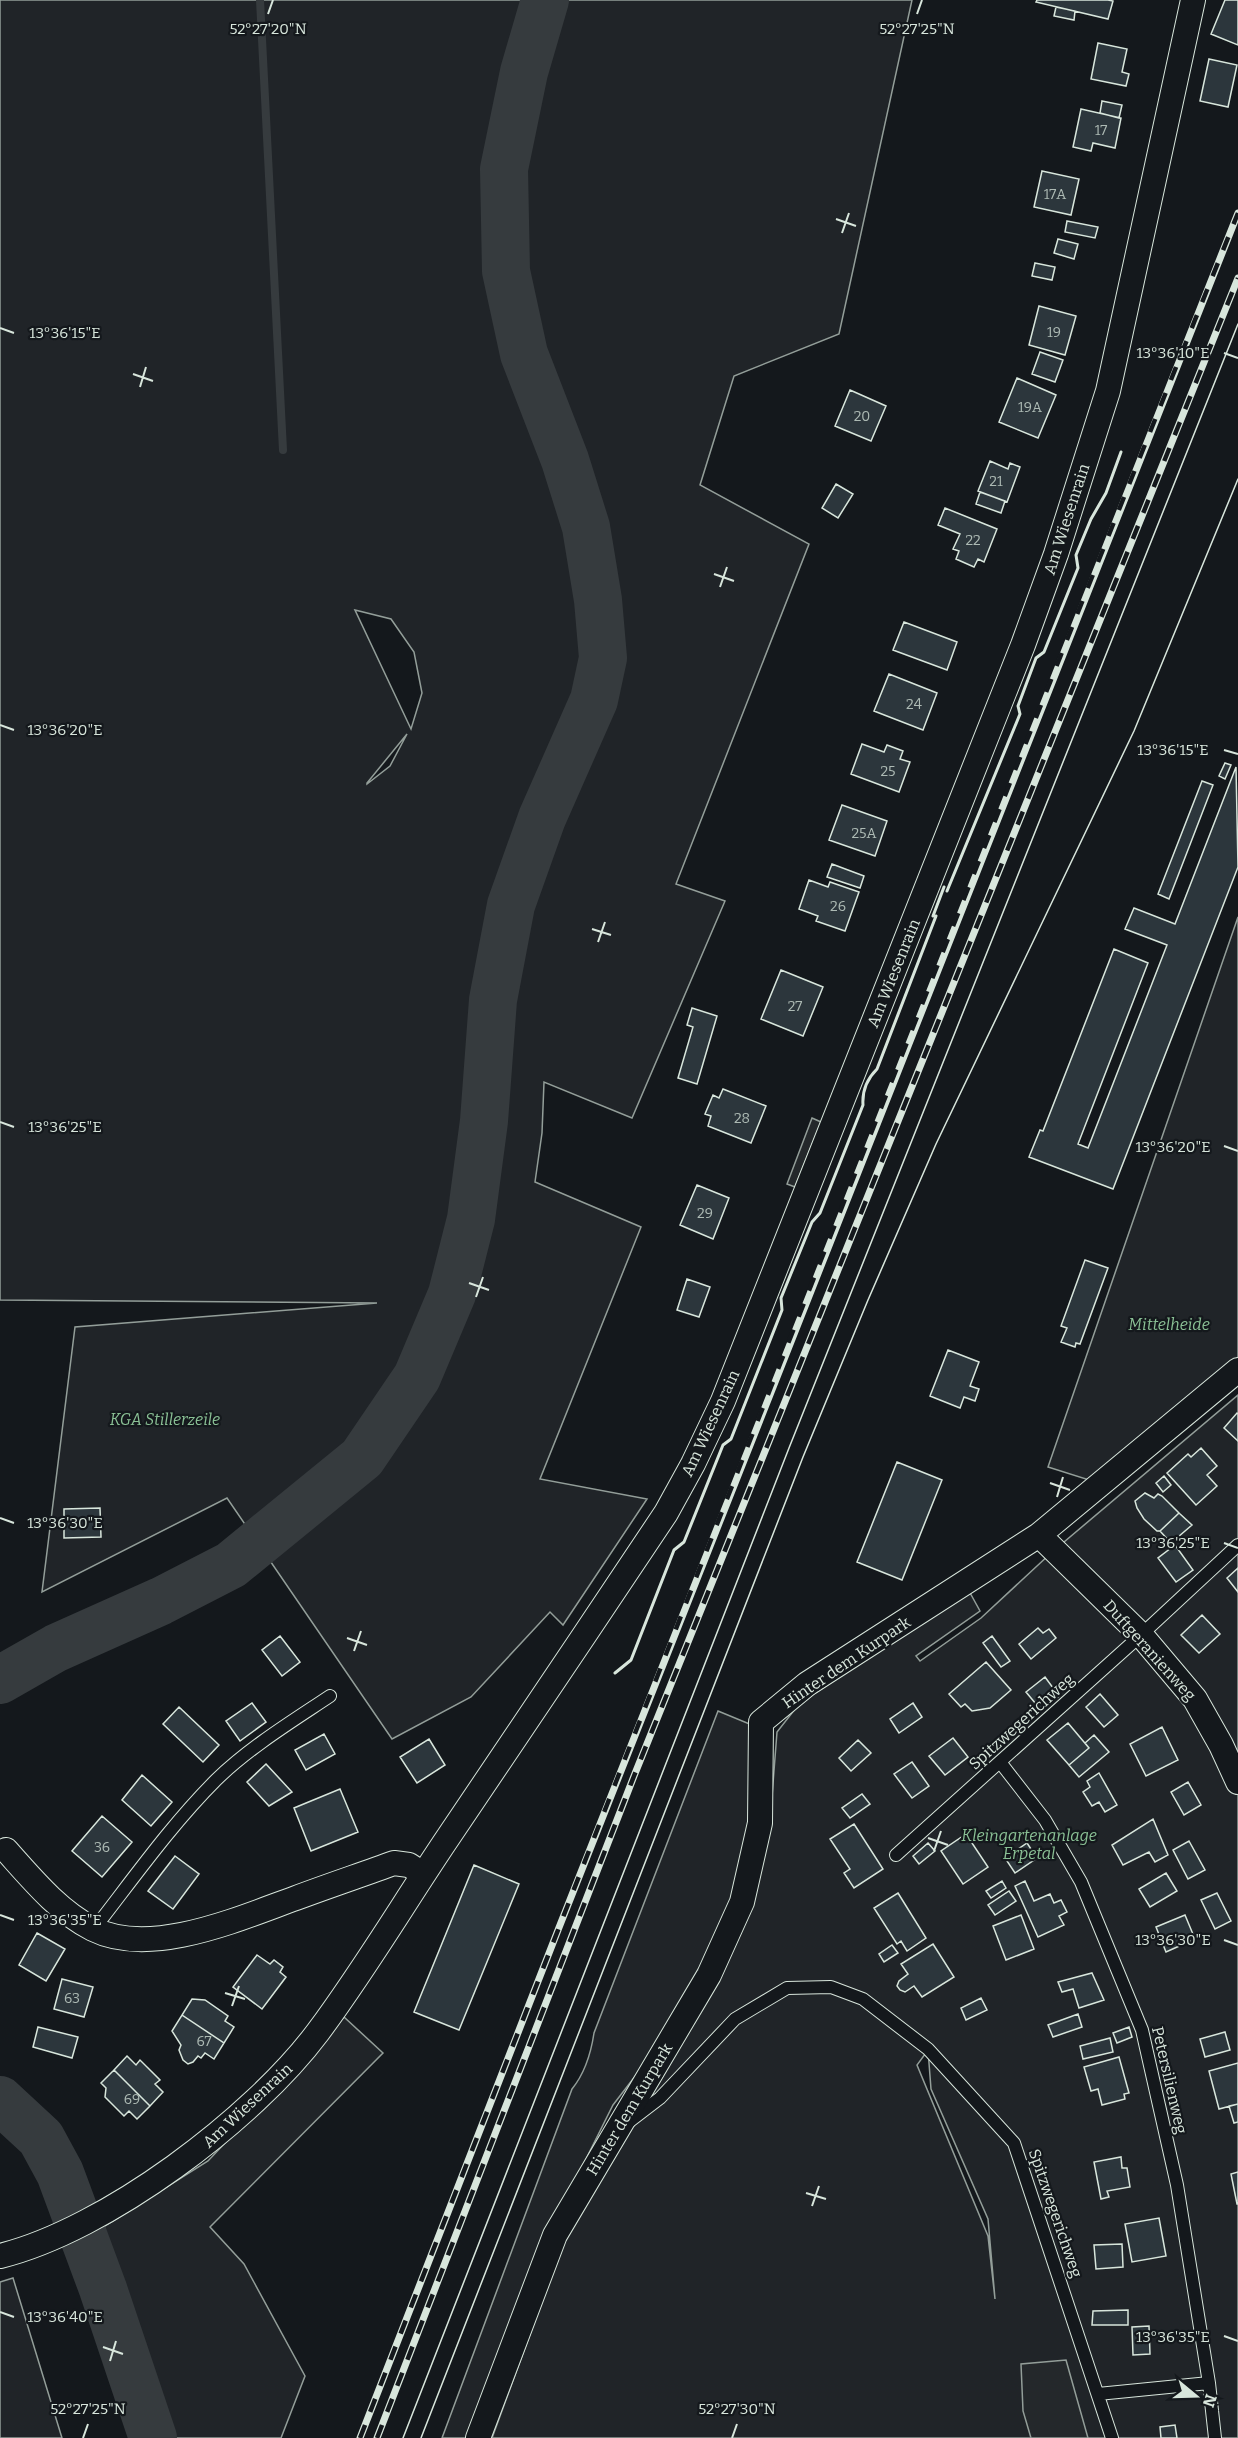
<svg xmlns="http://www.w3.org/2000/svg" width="1238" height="2438" font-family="Bitter,serif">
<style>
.green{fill:#202428;stroke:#939e99;stroke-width:1.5;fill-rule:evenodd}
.parking{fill:#24282b;stroke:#939e99;stroke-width:1.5}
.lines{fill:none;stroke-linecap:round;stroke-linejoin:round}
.stream{stroke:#363b3e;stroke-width:8}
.river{stroke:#363b3e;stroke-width:48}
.building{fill:#2c363c;stroke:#d8e6dc;stroke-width:1.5}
.service-casing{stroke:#d8e6dc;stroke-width:14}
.minor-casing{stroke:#d8e6dc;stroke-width:26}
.service{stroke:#14181c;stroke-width:12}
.minor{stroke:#14181c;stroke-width:24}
.tram{stroke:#d8e6dc;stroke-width:1.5}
.rail-casing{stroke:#d8e6dc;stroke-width:7}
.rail{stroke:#14181c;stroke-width:4.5;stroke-dasharray:14;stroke-linecap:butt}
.wall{stroke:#d8e6dc;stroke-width:3}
.ticks{fill:none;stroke:#d8e6dc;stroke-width:2}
.labels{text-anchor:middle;stroke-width:4.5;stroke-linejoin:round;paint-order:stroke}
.number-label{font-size:14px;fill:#adbab4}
.street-label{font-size:16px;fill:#d8e6dc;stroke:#14181c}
.park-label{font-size:16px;font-style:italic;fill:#8ac095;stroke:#14181c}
.ticks-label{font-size:15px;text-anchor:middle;fill:#d8e6dc;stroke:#14181c;stroke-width:4.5;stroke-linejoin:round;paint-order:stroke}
</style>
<rect width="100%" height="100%" fill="#14181c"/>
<!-- green -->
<path class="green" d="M0,0H912L839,334L734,376L700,485L809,544L676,884L725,901L632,1118L544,1082L542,1133L535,1182L641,1227L540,1479L647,1499L563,1625L550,1612L471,1697L392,1739L227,1498L42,1592L75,1327L377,1303L0,1300ZM355,610L391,619L414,652L422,693L411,729ZM407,734L390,766L367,784V783Z
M1238,917V1357L1089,1480L1048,1467Z
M1238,1395V2438H492L566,2236L769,1835L777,1732L799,1704L969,1591L980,1611L916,1656L920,1661L981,1618L1051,1553ZM928,2050L931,2089L988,2219L995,2299L988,2236L917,2065Z
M718,1711L752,1725L749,1822L733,1901L701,1970L653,2053L613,2105L549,2233L466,2438H442L572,2089C585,2073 591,2053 594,2033Z
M344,2017L383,2053L210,2227L244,2264L305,2376L281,2438H171L100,2229L208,2161Z
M13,2278L62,2438H0V2282Z"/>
<!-- parking -->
<path class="parking" d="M812,1118L821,1122L795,1187L787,1184Z
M1066,2360L1088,2438H1031L1023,2411L1021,2364Z"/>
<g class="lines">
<!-- stream -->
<path class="stream" d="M260,0L283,450"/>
<!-- river -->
<path class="river" d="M0,1680L56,1648L161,1601L231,1565L362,1458L417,1377L452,1294L471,1219L484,1121L493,1000L511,905L542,818L594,700L603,658L598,600L586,527L565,460L524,354L506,271L504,169L524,72L545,0
M0,2100L41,2138L60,2173L103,2289L153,2438"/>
</g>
<!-- building -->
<path class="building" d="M1037,0H1108L1113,1L1108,19L1036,2Z
M1225,0H1238V45L1211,34Z
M1056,7L1075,11L1074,20L1054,16Z
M1098,43L1127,49L1122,72L1129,74L1126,86L1091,79Z
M1209,59L1237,65L1228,107L1200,101Z
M1102,101L1122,105L1119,118L1100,113Z
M1081,109L1121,118L1115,148L1093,143L1091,151L1073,147Z
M1042,171L1079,179L1071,215L1034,207Z
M1067,221L1098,227L1095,238L1065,232Z
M1058,239L1078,244L1074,259L1054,253Z
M1035,263L1055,267L1052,280L1032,276Z
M1039,306L1076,316L1065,355L1029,345Z
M1040,352L1063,360L1055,382L1032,374Z
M1017,378L1056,395L1038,438L999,422Z
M850,390L886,406L871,441L835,426Z
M990,461L1008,469L1010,463L1020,467L1007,502L978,491Z
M836,484L853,494L838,518L822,508Z
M980,492L1005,501L1001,513L976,504Z
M945,508L997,529L984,562L978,559L974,567L956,559L959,551L953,549L960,534L938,525Z
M904,622L957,642L947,670L893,650Z
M889,674L937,693L923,730L874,711Z
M862,744L884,752L887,745L903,751L900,759L910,762L899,792L851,774Z
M1225,763L1231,765L1225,779L1219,776Z
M1236,767L1238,867L1113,1189L1029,1157L1040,1130L1043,1131L1114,949L1148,963L1078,1144L1088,1148L1167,945L1125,929L1134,908L1175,924Z
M1202,781L1213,785L1169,899L1158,894Z
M842,805L887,821L875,856L829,840Z
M832,864L864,876L860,888L827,877Z
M809,880L828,887L830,882L859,892L845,931L816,921L818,916L799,909Z
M781,970L823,987L803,1036L761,1019Z
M692,1008L717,1016L697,1084L678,1078L693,1027L687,1025Z
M723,1089L766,1106L751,1143L708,1126L711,1116L705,1114L713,1095L719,1098Z
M697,1185L729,1198L713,1239L680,1225Z
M1085,1260L1108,1268L1080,1344L1076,1343L1075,1347L1061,1342L1067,1328L1061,1326Z
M687,1279L710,1287L699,1317L677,1310Z
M948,1350L979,1362L970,1386L979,1389L975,1401L964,1397L960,1408L930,1396Z
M1237,1413L1238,1414V1441L1224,1428Z
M1201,1448L1217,1466L1207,1475L1217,1486L1196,1505L1167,1473L1188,1454L1191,1457Z
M897,1462L942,1480L902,1580L857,1562Z
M1164,1476L1171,1485L1163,1492L1156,1483Z
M1145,1493L1154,1498L1158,1494L1162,1496L1179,1513L1160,1531H1157L1144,1519L1137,1508L1135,1501Z
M100,1508L101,1537L64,1538V1509Z
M1179,1513L1192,1525L1171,1543L1160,1531Z
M1175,1545L1193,1570L1176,1582L1158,1558Z
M1238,1568V1592L1227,1578Z
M1202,1615L1220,1634L1199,1653L1181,1635Z
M1038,1628L1043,1633L1049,1629L1056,1638L1031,1659L1019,1644Z
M280,1636L300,1662L282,1676L262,1650Z
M992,1636L1010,1661L1001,1667L983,1643Z
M986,1662L1011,1690L990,1708L972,1711L965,1704L961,1707L949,1694Z
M1045,1677L1059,1696L1041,1710L1026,1692Z
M1100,1694L1118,1715L1104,1727L1086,1707Z
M252,1703L266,1722L240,1741L226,1721Z
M913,1703L922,1717L899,1733L890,1719Z
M179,1707L219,1745L203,1762L163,1724Z
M1068,1723L1089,1748L1069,1765L1047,1740Z
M1162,1727L1178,1760L1146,1776L1130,1744Z
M324,1734L335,1754L306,1770L295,1750Z
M1094,1735L1109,1752L1079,1777L1069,1765L1089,1748L1085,1743Z
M953,1738L968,1757L945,1775L929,1756Z
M429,1739L445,1765L417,1783L400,1757Z
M858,1740L871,1753L851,1771L839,1758Z
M912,1762L929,1786L912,1798L894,1774Z
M266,1764L292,1792L269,1806L247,1782Z
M1099,1773L1117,1805L1105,1812L1099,1802L1092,1806L1083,1792L1090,1787L1087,1781Z
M142,1775L172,1802L151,1826L122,1800Z
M1188,1782L1201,1805L1184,1815L1171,1792Z
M340,1789L358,1832L311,1851L294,1808Z
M862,1794L870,1804L850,1818L842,1808Z
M102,1816L132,1842L102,1877L72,1851Z
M1153,1819L1168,1855L1155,1862L1149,1852L1123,1865L1112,1845Z
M854,1824L883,1869L854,1888L844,1873L850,1869L830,1839Z
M966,1834L988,1867L963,1884L941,1851Z
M1189,1841L1205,1870L1188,1879L1173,1850Z
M928,1843L935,1851L919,1864L913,1856Z
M1027,1843L1037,1858L1015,1873L1005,1858Z
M175,1856L199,1874L173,1909L148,1891Z
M474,1865L519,1884L459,2030L414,2012Z
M1166,1873L1177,1891L1150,1907L1139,1889Z
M1002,1881L1006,1888L991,1898L986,1891Z
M1025,1881L1034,1901L1050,1894L1054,1903L1061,1900L1067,1912L1059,1916L1064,1925L1038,1937L1015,1886Z
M1009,1891L1016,1901L995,1915L988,1905Z
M898,1893L926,1938L907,1951L901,1941L897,1944L874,1908Z
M1217,1893L1231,1921L1215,1929L1201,1900Z
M1021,1915L1034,1949L1006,1960L993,1926Z
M1185,1915L1195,1939L1166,1952L1156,1927Z
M37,1933L65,1949L46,1981L19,1965Z
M933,1944L954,1977L922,1997L914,1986L905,1992L900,1990L897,1986L899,1981L908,1974L901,1964Z
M892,1945L898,1953L884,1962L879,1954Z
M257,1955L270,1964L274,1960L283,1967L280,1972L286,1977L262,2009L233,1987Z
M1092,1973L1104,2000L1079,2008L1073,1989L1062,1992L1058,1982Z
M62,1979L93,1987L84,2017L54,2009Z
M981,1998L987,2010L966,2020L961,2008Z
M192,1999L205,2000L228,2016L225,2021L234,2027L224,2043L182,2015Z
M1078,2014L1082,2027L1053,2037L1048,2025Z
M182,2015L224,2043L214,2059L205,2053L201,2058L198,2056L193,2062L188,2064L183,2060L179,2050L181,2045L172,2031Z
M38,2027L78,2037L72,2058L33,2047Z
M1129,2027L1132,2037L1117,2043L1113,2033Z
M1225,2032L1230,2050L1205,2057L1200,2039Z
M1110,2038L1113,2052L1083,2059L1080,2046Z
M127,2056L136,2065L140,2060L160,2080L155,2084L163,2092L150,2106L114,2070Z
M1119,2057L1129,2093L1124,2094L1125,2099L1102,2105L1098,2089L1091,2091L1084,2067Z
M1238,2063V2104L1219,2109L1209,2071Z
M114,2070L150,2106L137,2119L129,2111L124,2116L105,2097L106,2088L101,2083Z
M1238,2104V2122L1234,2123L1229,2106Z
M1121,2157L1122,2168H1127L1130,2187L1107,2191L1109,2197L1101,2199L1094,2162Z
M1238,2172V2204H1237L1231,2174Z
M1159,2218L1166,2256L1132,2262L1125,2224Z
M1122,2244L1123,2267L1096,2269L1094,2245Z
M1128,2310V2325H1092L1093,2311Z
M1149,2326L1150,2354L1133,2355L1132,2327Z
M1175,2425L1177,2438H1161L1160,2427Z"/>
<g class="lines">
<defs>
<path id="service" d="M1000,1762L1045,1820L1081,1882L1142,2030L1177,2185L1209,2383L1215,2438
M896,1855L1141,1635L1238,1545
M94,1929C133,1879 171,1825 216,1780C250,1747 291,1722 330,1696
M630,2121L660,2098L735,2019L787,1988L831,1987L863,1999L928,2049L1014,2143L1112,2438
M1098,2394L1209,2383"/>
<path id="minor" d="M1039,1535L1141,1635L1195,1699L1221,1745L1238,1782
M6,1850C32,1879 58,1911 93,1929C151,1958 240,1918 296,1898C328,1886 361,1875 394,1863L409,1865L423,1874
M0,2256C106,2230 253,2119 318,2032C365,1969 405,1901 449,1836C522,1728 594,1621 666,1513L693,1464L723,1401L1023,645L1056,554L1108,391L1193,0
M478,2438L555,2235L709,1975L742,1902L760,1823L761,1722L807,1684L1039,1535L1238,1370"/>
</defs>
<!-- service casing -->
<use href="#service" class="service-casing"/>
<!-- minor casing -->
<use href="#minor" class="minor-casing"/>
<!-- service -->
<use href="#service" class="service"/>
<!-- minor -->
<use href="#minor" class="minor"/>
<!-- tram -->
<path class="tram" d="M403,2438L789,1448L1238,324
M421,2438L803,1457L868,1300L936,1144L1134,731L1238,479"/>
<defs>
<path id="rail" d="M360,2438C649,1695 940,953 1238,213
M377,2438L634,1776L1238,278"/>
</defs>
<!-- rail casing -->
<use href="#rail" class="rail-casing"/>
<!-- rail -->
<use href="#rail" class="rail"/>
<!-- wall -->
<path class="wall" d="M947,891L1020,714L1018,706L1036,658L1044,652L1078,568L1076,555L1091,519L1106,493L1121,452
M933,916L944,887
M615,1673L631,1660L674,1550L684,1542L723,1445L731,1439L782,1310L781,1298L812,1222L820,1213L863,1105C862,1091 867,1079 877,1069L936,916"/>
</g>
<!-- ticks -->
<path class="ticks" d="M268,14L273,0M917,14L922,0M836,219L856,226M842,233L849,213M0,328L14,333M1224,353L1238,358M133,374L153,381M140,387L146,367M714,574L734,581M720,587L727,567M0,725L14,730M1224,750L1238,754M592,929L611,935M598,942L605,922M0,1122L14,1127M1224,1146L1238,1151M469,1283L489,1290M476,1297L483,1277M1050,1483L1070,1490M1057,1497L1063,1477M0,1518L14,1523M1224,1543L1238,1548M347,1638L367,1645M354,1651L361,1631M928,1838L948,1845M934,1851L941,1831M0,1915L14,1920M1224,1940L1238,1945M225,1993L245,1999M232,2006L239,1986M806,2193L826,2199M812,2206L819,2186M0,2312L14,2317M1224,2336L1238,2341M103,2347L123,2354M110,2361L116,2341M83,2438L88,2424M732,2438L737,2424"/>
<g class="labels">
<!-- number labels -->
<g class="number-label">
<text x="1101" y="135">17</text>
<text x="1055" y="199">17A</text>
<text x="1054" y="337">19</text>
<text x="1030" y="412">19A</text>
<text x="862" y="421">20</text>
<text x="996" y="486">21</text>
<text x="973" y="545">22</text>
<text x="914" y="709">24</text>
<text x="888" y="776">25</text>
<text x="864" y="838">25A</text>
<text x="838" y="911">26</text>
<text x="795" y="1011">27</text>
<text x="742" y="1123">28</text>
<text x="705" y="1218">29</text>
<text x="102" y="1852">36</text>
<text x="72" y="2003">63</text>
<text x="204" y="2046">67</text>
<text x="132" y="2104">69</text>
</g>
<!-- street labels -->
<g class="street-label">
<text transform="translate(1066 519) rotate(-72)" y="6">Am Wiesenrain</text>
<text transform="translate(893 973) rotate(-68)" y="6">Am Wiesenrain</text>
<text transform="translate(710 1423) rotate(-65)" y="6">Am Wiesenrain</text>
<text transform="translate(1150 1650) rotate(48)" y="6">Duftgeranienweg</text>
<text transform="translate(846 1662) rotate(-34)" y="6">Hinter dem Kurpark</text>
<text transform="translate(1021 1721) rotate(-42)" y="6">Spitzwegerichweg</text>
<text transform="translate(1170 2080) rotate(77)" y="6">Petersilienweg</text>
<text transform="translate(247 2105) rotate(-43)" y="6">Am Wiesenrain</text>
<text transform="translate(629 2109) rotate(-59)" y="6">Hinter dem Kurpark</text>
<text transform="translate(1056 2213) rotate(71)" y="6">Spitzwegerichweg</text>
</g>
<!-- park labels -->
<g class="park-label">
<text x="1169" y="1330">Mittelheide</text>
<text x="165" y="1425">KGA Stillerzeile</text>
<text x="1029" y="1841">Kleingartenanlage<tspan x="1029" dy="18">Erpetal</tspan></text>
</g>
</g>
<g class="ticks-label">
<text x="268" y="34">52°27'20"N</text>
<text x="917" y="34">52°27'25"N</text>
<text x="65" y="338">13°36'15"E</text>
<text x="1173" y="358">13°36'10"E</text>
<text x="65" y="735">13°36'20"E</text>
<text x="1173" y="755">13°36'15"E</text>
<text x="65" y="1132">13°36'25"E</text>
<text x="1173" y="1152">13°36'20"E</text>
<text x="65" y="1528">13°36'30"E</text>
<text x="1173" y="1548">13°36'25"E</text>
<text x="65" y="1925">13°36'35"E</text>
<text x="1173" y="1945">13°36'30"E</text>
<text x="65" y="2322">13°36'40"E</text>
<text x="1173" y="2342">13°36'35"E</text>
<text x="88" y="2414">52°27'25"N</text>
<text x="737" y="2414">52°27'30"N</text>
</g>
<!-- north arrow -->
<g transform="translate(1196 2396) rotate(109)" stroke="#14181c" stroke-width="4.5" paint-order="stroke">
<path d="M0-4.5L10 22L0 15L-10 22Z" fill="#d8e6dc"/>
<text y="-9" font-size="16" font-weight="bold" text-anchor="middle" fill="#d8e6dc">N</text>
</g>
</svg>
